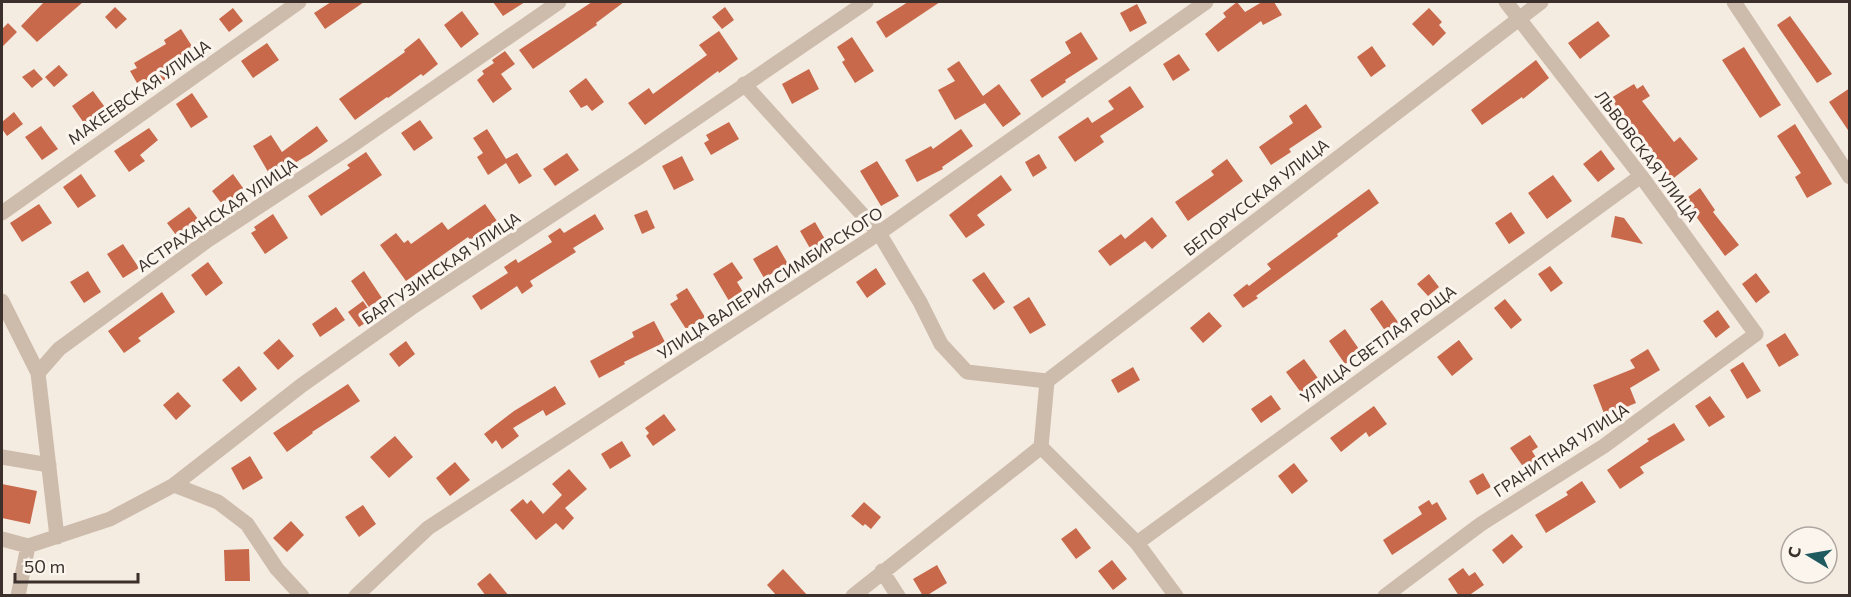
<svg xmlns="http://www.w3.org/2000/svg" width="1851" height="597" font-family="Commissioner,sans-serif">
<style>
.building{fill:#c8694b}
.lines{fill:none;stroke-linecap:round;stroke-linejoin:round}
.minor{stroke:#cdbbac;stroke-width:15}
.labels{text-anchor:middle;stroke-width:6;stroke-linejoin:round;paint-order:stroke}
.street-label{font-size:16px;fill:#3b302b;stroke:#fbf5ee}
</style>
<rect width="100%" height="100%" fill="#f4ebe1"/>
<!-- building -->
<path class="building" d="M44,2H83L37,42L21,26Z
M331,2H364L325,29L314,13Z
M493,2H525L503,16Z
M592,2H624L596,23L597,25L533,69L519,50Z
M908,2H940L886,38L876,22Z
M1237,2L1245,12L1262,2H1274L1282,15L1263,25L1261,21L1218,52L1205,34L1226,17L1223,13Z
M1137,4L1147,23L1130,32L1120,13Z
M115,7L127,19L116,29L105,17Z
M725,7L734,20L722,29L712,17Z
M233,8L243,21L229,32L219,19Z
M1429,8L1442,22L1439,25L1446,33L1433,46L1412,24Z
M462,11L479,34L461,48L444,25Z
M1790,16L1832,74L1817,83L1777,25Z
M1598,21L1610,36L1580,59L1568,43Z
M8,23L17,32L2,47V29Z
M181,29L197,54L164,75L166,79L152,87L149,81L142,85L140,81L137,83L130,71L137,68L134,63L166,44L164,40Z
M719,31L738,59L719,73L718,71L645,125L628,103L649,88L653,94L707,55L699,45Z
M1081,32L1098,59L1065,80L1066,82L1042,98L1030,80L1071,53L1065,42Z
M852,37L874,71L855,83L842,62L845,60L837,47Z
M419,38L438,64L423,76L421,74L388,98L387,97L355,120L339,99L405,52L404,50Z
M267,43L279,60L253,78L241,61Z
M1372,46L1386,66L1371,77L1357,57Z
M1744,47L1781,105L1760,118L1722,60Z
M505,51L515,64L501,74L512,89L493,103L477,80L484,74L482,71L494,63L492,60Z
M1179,54L1190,70L1173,81L1163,64Z
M1536,60L1549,78L1523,99L1522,97L1482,125L1471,110Z
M959,61L983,96L999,84L1021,114L1003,127L985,103L955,120L938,90L955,81L947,69Z
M59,65L68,75L54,87L45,77Z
M34,69L43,79L32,88L22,77Z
M809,69L819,89L792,104L782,84Z
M586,78L604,102L592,111L587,105L581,108L569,91Z
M1634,84L1637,89L1643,85L1650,96L1642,101L1674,142L1680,137L1698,159L1670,181L1630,129L1611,98Z
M1130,86L1144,107L1100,136L1104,142L1075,162L1058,137L1088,117L1092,123L1114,109L1108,101Z
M1850,88V133L1829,102Z
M93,91L107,110L86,126L72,106Z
M192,93L208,117L191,128L176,104Z
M1306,104L1322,127L1289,149L1291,152L1271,165L1259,147L1293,123L1289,116Z
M14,112L23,124L7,136L2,129V122Z
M420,120L433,138L414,151L401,133Z
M729,122L739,139L711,155L704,143L709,140L706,135Z
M1795,124L1832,184L1807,198L1795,177L1801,173L1777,136Z
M41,126L58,149L42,160L25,137Z
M317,126L328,141L310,154L271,177L253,146L271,135L282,152Z
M149,128L158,140L140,155L145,161L129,172L114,151Z
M487,129L506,159L517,153L532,176L519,184L506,163L488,175L477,157L483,153L473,138Z
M961,129L973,146L942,167L943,169L917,182L905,160L931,146L933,149Z
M1601,150L1615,169L1598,182L1583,164Z
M366,152L382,175L321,216L308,196L350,168L347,165Z
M567,153L579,170L555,186L543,169Z
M1039,154L1047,168L1033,177L1025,162Z
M682,156L694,180L674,190L662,166Z
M1227,159L1243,181L1188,221L1175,202L1214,175L1211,171Z
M877,161L899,196L881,206L860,171Z
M81,174L96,196L78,208L63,187Z
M233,174L246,192L225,208L212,191Z
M1001,175L1012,190L977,215L985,225L966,238L949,215Z
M1553,175L1572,201L1547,219L1528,193Z
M1700,188L1715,210L1713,212L1739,245L1725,256L1684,200Z
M1369,189L1379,203L1337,234L1338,236L1256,296L1258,298L1243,308L1233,295L1247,284L1249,286L1271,269L1267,264Z
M39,204L52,223L22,242L10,223Z
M485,204L497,221L470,240L468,237L406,281L380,245L396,233L404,243L408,240L411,244L442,222L448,230Z
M189,207L201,223L179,239L167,223Z
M647,210L655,228L642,234L634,215Z
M1511,212L1525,233L1509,244L1495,223Z
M273,214L288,238L265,254L251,233L256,230L254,227Z
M595,214L604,229L573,248L576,252L530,281L533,286L522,294L517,286L481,310L472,296L508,273L504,267L516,259L518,263L552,242L548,236L560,228L564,233Z
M1615,216L1624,218L1643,244L1611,237Z
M1152,217L1167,236L1152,249L1145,241L1110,266L1098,251L1121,234L1125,239Z
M815,222L826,241L811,250L800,231Z
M123,244L139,268L123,278L107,254Z
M777,245L788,264L764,278L753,259Z
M208,262L223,283L206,296L191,275Z
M732,262L743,278L737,282L743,292L729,301L713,274Z
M1550,266L1563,283L1551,292L1538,274Z
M876,268L886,284L867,298L856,282Z
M88,271L101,292L84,303L70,282Z
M364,271L382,298L369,307L351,281Z
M984,272L1005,302L994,310L972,280Z
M1756,273L1770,292L1756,303L1742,284Z
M1429,274L1439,287L1428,296L1417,284Z
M687,288L705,317L686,329L670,304L678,299L676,295Z
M162,292L175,312L138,338L141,341L124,353L108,331Z
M1029,297L1046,325L1030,334L1013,307Z
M1505,299L1522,320L1511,329L1494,308Z
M1382,300L1401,326L1388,335L1370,309Z
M363,301L374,317L359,327L348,312Z
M336,307L345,320L320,337L312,324Z
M1718,310L1730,327L1716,338L1703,321Z
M1209,312L1222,326L1203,343L1190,328Z
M654,321L665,342L624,362L625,364L599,378L590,361L634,337L632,332Z
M1345,329L1361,352L1345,364L1329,341Z
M1785,333L1799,355L1779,367L1766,345Z
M279,339L294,356L278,370L263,353Z
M1459,340L1473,359L1452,376L1437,357Z
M406,341L415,354L399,367L389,354Z
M1648,349L1660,370L1630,388L1636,403L1605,416L1593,385L1635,368L1630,360Z
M1304,359L1320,381L1302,394L1286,372Z
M1743,362L1761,391L1747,399L1730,370Z
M239,366L257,389L241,402L222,380Z
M1133,367L1140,380L1118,393L1111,380Z
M348,384L360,401L312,432L313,433L287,452L273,433Z
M555,386L566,404L546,416L543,410L513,428L519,436L502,449L496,440L492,444L484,434L514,411Z
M178,392L191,406L176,420L163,405Z
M1271,395L1281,409L1261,423L1251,409Z
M1710,396L1725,417L1709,427L1695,406Z
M1374,406L1387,424L1369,437L1366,432L1341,452L1330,438Z
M664,414L676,430L653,446L646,436L649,433L645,428Z
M1674,423L1685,440L1640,467L1644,473L1620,489L1607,470L1649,441L1647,439Z
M1530,435L1538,447L1532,451L1537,459L1524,468L1510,448Z
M395,436L413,457L389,478L370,457Z
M622,441L631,456L610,469L601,454Z
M250,456L263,478L243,490L231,468Z
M455,462L470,480L450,496L436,478Z
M1294,463L1308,481L1292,494L1278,476Z
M569,469L587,489L565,508L574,518L563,530L556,523L536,540L510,510L523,499L527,504L531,500L543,514L562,495L552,484Z
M1483,473L1491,487L1477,495L1469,481Z
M1582,481L1596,502L1546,533L1535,515L1568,495L1566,492Z
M2,484L37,491L30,524L2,518Z
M1429,500L1432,505L1437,502L1447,519L1392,555L1383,540L1422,514L1418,507Z
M864,502L881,517L871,529L865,524L863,526L851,516Z
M363,505L376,524L359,537L345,517Z
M291,521L304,535L287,552L273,538Z
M1076,528L1091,548L1076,559L1061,539Z
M1512,534L1523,547L1503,564L1492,550Z
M249,549L250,581H225L224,550Z
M1112,560L1127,579L1113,590L1098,571Z
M937,565L947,583L926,596H923L913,579Z
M1463,568L1469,576L1475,572L1484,585L1468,596H1459L1448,579Z
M783,569L808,596H777L767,585Z
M490,573L509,596H486L477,584Z"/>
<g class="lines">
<!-- minor -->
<path class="minor" d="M1734,2L1850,177
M744,84L879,233L920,302L941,344L967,372L1047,381
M2,213L299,2
M2,301L38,373
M1041,447L1047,381L1541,2
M1041,447L1137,543L1176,596
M2,457L49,465
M174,485L218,502L247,524L277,569L302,596
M57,537L38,373L59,349L208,240L351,146L559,2
M2,539L28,546L110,519L174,485L302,385L411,308L638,158L866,2
M1137,543L1641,176
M882,571L898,596
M18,596L28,546
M356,596L428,528L879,233L1206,2
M853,596L1041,447
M1385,596L1481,524L1604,446L1756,334L1641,176L1506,2"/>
</g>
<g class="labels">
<!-- street labels -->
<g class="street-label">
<text transform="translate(139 92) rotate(-35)" y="6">МАКЕЕВСКАЯ УЛИЦА</text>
<text transform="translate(1647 156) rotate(53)" y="6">ЛЬВОВСКАЯ УЛИЦА</text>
<text transform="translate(1256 197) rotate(-38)" y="6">БЕЛОРУССКАЯ УЛИЦА</text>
<text transform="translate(217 215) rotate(-34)" y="6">АСТРАХАНСКАЯ УЛИЦА</text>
<text transform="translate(441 268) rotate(-34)" y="6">БАРГУЗИНСКАЯ УЛИЦА</text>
<text transform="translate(770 283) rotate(-33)" y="6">УЛИЦА ВАЛЕРИЯ СИМБИРСКОГО</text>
<text transform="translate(1378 344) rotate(-36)" y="6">УЛИЦА СВЕТЛАЯ РОЩА</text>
<text transform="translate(1561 450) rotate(-33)" y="6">ГРАНИТНАЯ УЛИЦА</text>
</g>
</g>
<!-- border -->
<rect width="1851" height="597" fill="none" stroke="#3b302b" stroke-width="6"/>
<!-- north arrow -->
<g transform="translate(1809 555) rotate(281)"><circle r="28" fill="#fbf5ee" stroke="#aea6a0" stroke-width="1.5"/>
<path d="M0-4.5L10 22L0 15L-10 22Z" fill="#1f5a5e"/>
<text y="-9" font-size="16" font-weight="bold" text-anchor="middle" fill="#3b302b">С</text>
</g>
<!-- scale -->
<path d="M15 573v9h123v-9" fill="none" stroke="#3b302b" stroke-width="3"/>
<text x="24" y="573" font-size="18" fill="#3b302b" stroke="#fbf5ee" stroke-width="4.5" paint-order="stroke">50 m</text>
</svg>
